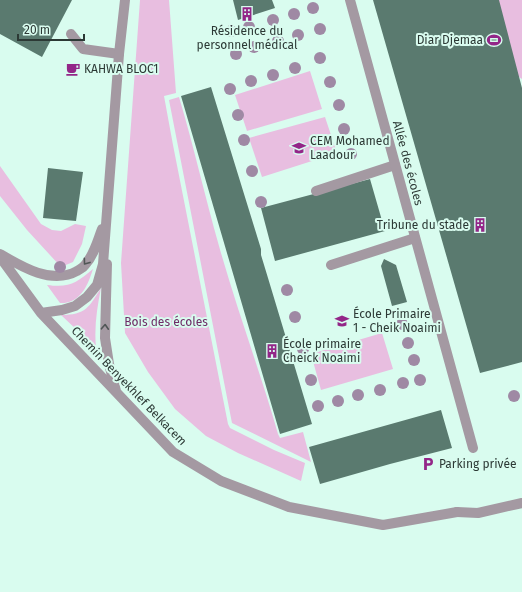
<svg xmlns="http://www.w3.org/2000/svg" width="522" height="592" font-family="'Fira Sans',sans-serif">
<style>
.green{fill:#e8bee0}
.building{fill:#5a7a6f}
.lines{fill:none;stroke-linecap:round;stroke-linejoin:round}
.service{stroke:#a499a2;stroke-width:10}
.minor{stroke:#a499a2;stroke-width:10}
.tree{fill:#9f89a4}
.oneway{stroke:#505656}
.labels{text-anchor:middle;stroke-width:4;stroke-linejoin:round;paint-order:stroke}
.poi-label{font-size:12px;fill:#2c3935;stroke:#d9fcef;text-anchor:start}
.street-label{font-size:12px;fill:#2c3935;stroke:#d9fcef}
.park-label{font-size:12px;fill:#6f2b67;stroke:#d9fcef}
</style>
<rect width="100%" height="100%" fill="#d9fcef"/>
<!-- green -->
<path class="green" d="M140,0H169L176,93L164,96L173,145L228,424L230,428L274,450L305,463L301,481L238,453L206,436L175,409L148,372L125,333L121,263Z
M411,0H522V79Z
M310,71L322,109L247,131L235,95Z
M179,97C194,147 205,197 219,246C237,310 260,371 278,434L280,438L303,432L311,462L232,423L169,100Z
M325,117L337,153L262,177L249,138Z
M0,166L41,224L52,230L61,231L75,224L86,226L82,244L73,262L61,267L27,230L0,196Z
M93,269C89,281 84,297 69,302C66,303 63,303 60,303L47,285C70,288 76,283 93,269Z
M101,288C97,308 94,327 96,348L61,315C86,315 89,307 101,288Z
M382,333L393,369L321,390L311,354Z"/>
<!-- building -->
<path class="building" d="M0,0H72L42,57L0,34Z
M233,0H272L275,8L238,20Z
M373,0H499L522,88V362L480,373Z
M211,87L261,249V255L268,278L312,424L280,434L181,96Z
M48,168L83,172L76,221L43,218Z
M370,179L385,231L275,261L261,208Z
M384,259L396,265L407,302L392,306L381,266Z
M441,410L452,448L390,464L320,484L309,447Z"/>
<g class="lines">
<!-- service -->
<path class="service" d="M71,34L83,49L119,54
M316,191L395,165
M331,265L415,238
M457,512L478,513L522,503"/>
<!-- minor -->
<path class="minor" d="M350,0L473,448
M0,254C22,267 52,285 77,271C80,269 83,268 85,265C94,255 97,242 102,229
M0,257L41,313L173,452L221,481L289,507L383,525L457,512
M107,264L106,299L105,338L109,364L116,391
M41,313L62,310L75,306L87,297L97,285L103,264L119,54L125,0"/>
</g>
<!-- trees -->
<g class="tree">
<circle cx="313" cy="8" r="6"/>
<circle cx="294" cy="14" r="6"/>
<circle cx="273" cy="20" r="6"/>
<circle cx="249" cy="27" r="6"/>
<circle cx="320" cy="29" r="6"/>
<circle cx="231" cy="31" r="6"/>
<circle cx="298" cy="35" r="6"/>
<circle cx="278" cy="41" r="6"/>
<circle cx="254" cy="47" r="6"/>
<circle cx="236" cy="54" r="6"/>
<circle cx="320" cy="58" r="6"/>
<circle cx="295" cy="68" r="6"/>
<circle cx="273" cy="75" r="6"/>
<circle cx="251" cy="81" r="6"/>
<circle cx="330" cy="82" r="6"/>
<circle cx="230" cy="89" r="6"/>
<circle cx="339" cy="105" r="6"/>
<circle cx="238" cy="115" r="6"/>
<circle cx="344" cy="129" r="6"/>
<circle cx="244" cy="140" r="6"/>
<circle cx="351" cy="154" r="6"/>
<circle cx="252" cy="171" r="6"/>
<circle cx="261" cy="202" r="6"/>
<circle cx="60" cy="267" r="6"/>
<circle cx="287" cy="290" r="6"/>
<circle cx="295" cy="317" r="6"/>
<circle cx="402" cy="324" r="6"/>
<circle cx="408" cy="343" r="6"/>
<circle cx="303" cy="349" r="6"/>
<circle cx="414" cy="360" r="6"/>
<circle cx="311" cy="380" r="6"/>
<circle cx="420" cy="380" r="6"/>
<circle cx="403" cy="383" r="6"/>
<circle cx="380" cy="390" r="6"/>
<circle cx="358" cy="395" r="6"/>
<circle cx="514" cy="396" r="6"/>
<circle cx="338" cy="401" r="6"/>
<circle cx="318" cy="406" r="6"/>
</g>
<!-- one-way arrows -->
<defs><path id="oneway-chevron" d="M-2-3.5L2.5 0L-2 3.5" fill="none" stroke-width="1.6" stroke-linecap="round" stroke-linejoin="round"/></defs>
<g class="oneway">
<use href="#oneway-chevron" transform="translate(86 262) rotate(126)"/>
<use href="#oneway-chevron" transform="translate(105 327) rotate(-87)"/>
</g>
<!-- icons -->
<defs>
<symbol id="building-bare" viewBox="-9 -9 18 18"><path d="M-4-6H4V6H1V3H-1V6H-4ZM-2.5-4.3h1.7v1.8h-1.7ZM.8-4.3h1.7v1.8H.8ZM-2.5-1h1.7V.8h-1.7ZM.8-1h1.7V.8H.8Z" fill="#932688" stroke="#d9fcef" stroke-width="2.5" paint-order="stroke"/></symbol>
<symbol id="stadium-bare" viewBox="-9 -9 18 18"><path d="M0-5a6.5 5 0 1 0 0 10a6.5 5 0 1 0 0-10ZM-3.5-1.8h7v3.6h-7Z" fill="#932688" stroke="#d9fcef" stroke-width="2.5" paint-order="stroke"/></symbol>
<symbol id="cafe-bare" viewBox="-9 -9 18 18"><path d="M-5.5-4.5H6V0H3Q3 3.5 0 3.5H-2.5Q-5.5 3.5-5.5 0ZM3-3.2v2h1.7v-2ZM-6 4.5H4V6H-6Z" fill="#932688" stroke="#d9fcef" stroke-width="2.5" paint-order="stroke"/></symbol>
<symbol id="school-bare" viewBox="-9 -9 18 18"><path d="M0-5L7-2L0 1L-7-2ZM-4 1L0 2.5L4 1V4Q0 6-4 4Z" fill="#932688" stroke="#d9fcef" stroke-width="2.5" paint-order="stroke"/></symbol>
<symbol id="parking-bare" viewBox="-9 -9 18 18"><path d="M-3.5-5.5H1a3.5 3.5 0 0 1 0 7H-1V5.5H-3.5ZM-1-3.4V-.6H.8a1.4 1.4 0 0 0 0-2.8Z" fill="#932688" stroke="#d9fcef" stroke-width="2.5" paint-order="stroke"/></symbol>
</defs>
<g fill-rule="evenodd">
<use href="#building-bare" x="237" y="4" width="20" height="20"/>
<use href="#stadium-bare" x="484" y="30" width="20" height="20"/>
<use href="#cafe-bare" x="63" y="59" width="20" height="20"/>
<use href="#school-bare" x="289" y="138" width="20" height="20"/>
<use href="#building-bare" x="470" y="215" width="20" height="20"/>
<use href="#school-bare" x="332" y="311" width="20" height="20"/>
<use href="#building-bare" x="262" y="341" width="20" height="20"/>
<use href="#parking-bare" x="418" y="454" width="20" height="20"/>
</g>
<g class="labels">
<!-- poi labels -->
<g class="poi-label">
<text x="247" y="35" text-anchor="middle">Résidence du<tspan x="247" dy="14">personnel médical</tspan></text>
<text x="483" y="44" text-anchor="end">Diar Djemaa</text>
<text x="84" y="73">KAHWA BLOC1</text>
<text x="310" y="145">CEM Mohamed<tspan x="310" dy="14">Laadour</tspan></text>
<text x="469" y="229" text-anchor="end">Tribune du stade</text>
<text x="353" y="318">École Primaire<tspan x="353" dy="14">1 - Cheik Noaimi</tspan></text>
<text x="283" y="348">École primaire<tspan x="283" dy="14">Cheick Noaimi</tspan></text>
<text x="439" y="468">Parking privée</text>
</g>
<!-- street labels -->
<g class="street-label">
<text transform="translate(408 163) rotate(75)" y="4">Allée des écoles</text>
<text transform="translate(129 386) rotate(46)" y="4">Chemin Benyekhlef Belkacem</text>
</g>
<!-- park labels -->
<g class="park-label">
<text x="166" y="326">Bois des écoles</text>
</g>
</g>
<!-- scale -->
<path d="M18 34v6h66v-6" fill="none" stroke="#2c3935" stroke-width="2"/>
<text x="24" y="34" font-size="12" fill="#2c3935" stroke="#d9fcef" stroke-width="3" paint-order="stroke">20 m</text>
</svg>
